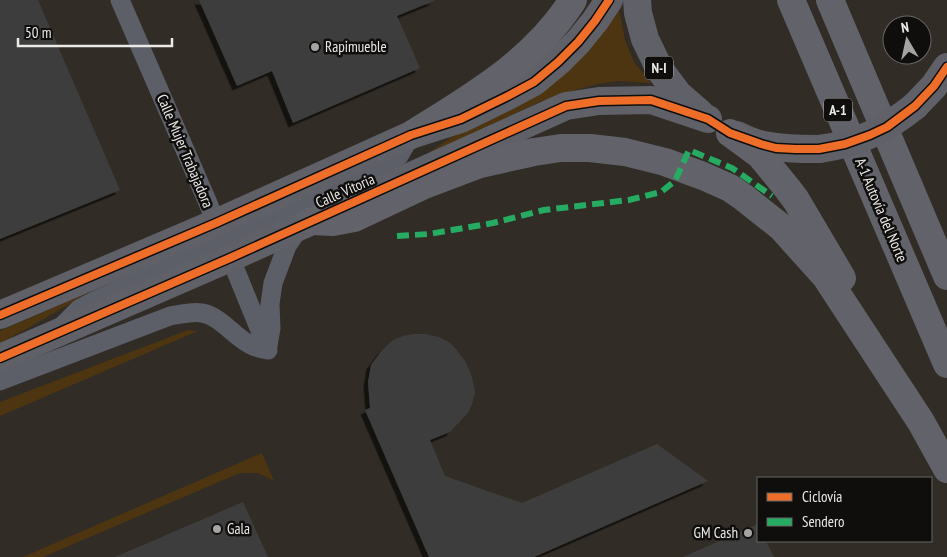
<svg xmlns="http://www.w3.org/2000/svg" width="947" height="557" font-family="'PT Sans Narrow',sans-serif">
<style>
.built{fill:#312c25;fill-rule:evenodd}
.green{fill:#4e3512}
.building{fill:#3e3d3c;filter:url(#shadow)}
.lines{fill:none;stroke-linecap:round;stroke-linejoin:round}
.minor{stroke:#5c5e68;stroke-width:19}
.trunk{stroke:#5f6068;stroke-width:28}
.motorway{stroke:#62636a;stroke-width:28}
.trunk-bridge{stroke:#5f6068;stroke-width:28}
.quiet{stroke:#26ab63;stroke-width:6;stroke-dasharray:12 6;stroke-linecap:butt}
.cycleway-casing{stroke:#0f0e0d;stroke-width:11}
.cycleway{stroke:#ee6e29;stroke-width:8}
.poi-dot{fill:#a6a4a2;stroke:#0f0e0d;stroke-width:2}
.labels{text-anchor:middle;stroke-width:5;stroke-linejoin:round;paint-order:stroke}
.shield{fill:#0f0e0d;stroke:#a9a7a6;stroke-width:1}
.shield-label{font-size:14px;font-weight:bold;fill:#ebe9e7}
.poi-label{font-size:15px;fill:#ebe9e7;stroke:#0f0e0d;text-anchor:start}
.street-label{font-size:15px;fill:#ebe9e7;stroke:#0f0e0d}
</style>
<defs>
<filter id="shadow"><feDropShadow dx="-4.5" dy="4.5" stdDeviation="0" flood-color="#0009"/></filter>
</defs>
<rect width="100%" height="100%" fill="#262523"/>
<!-- built -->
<path class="built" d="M0,0H947V557H0ZM892,25H922V55H892ZM758,478H931V541H758Z"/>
<!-- green -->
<path class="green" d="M619,9L625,40L634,62L651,83L618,81L598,84L571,91L539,102L420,159L450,138L490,115Z
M90,292L30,327L0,343V331Z
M188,330L198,331L0,416V402Z
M262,453L274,481L258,473H240L43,557H23Z"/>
<!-- building -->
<path class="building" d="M0,0H38L120,190L0,239Z
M199,0H436L397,16L420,68L293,123L272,71L237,86Z
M413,334H425L439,337L449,342L456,349L465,361L470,372L473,381L475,392L472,404L468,413L450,432L430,440L445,476L522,503L657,444L708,481L534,557H429L365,410L370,408L368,382L371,365L382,350L393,340L403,336Z
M243,502L268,557H115Z
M758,524V541H766L774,557H683Z"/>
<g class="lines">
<!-- minor -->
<path class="minor" d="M120,0L208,203L268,350
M230,258C234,238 235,236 252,225L370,171L399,156L411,135
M64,324L79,309L96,300L200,253L208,244L216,223
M268,346L271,328L270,304L273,283L287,246L299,228
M0,381L170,316C182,314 197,310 209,315C226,322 236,339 253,346C257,348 263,349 268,350"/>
<!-- trunk -->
<path class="trunk" d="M637,0L638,13L645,39L660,70L678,94L700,113
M915,106L934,86L947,67
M737,135C745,139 754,143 763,145C782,149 800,149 819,149
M0,315L216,223L411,135L461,119L508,96L534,82L558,62L578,42L595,21L609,0
M0,358L230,258L566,106L599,101L651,100L708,119"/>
<!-- motorway -->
<path class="motorway" d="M791,0L947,364
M830,0L947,276
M730,133L760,155L787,188L796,200L842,278
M411,135C471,97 533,63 573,0
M312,221L333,222L354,218L422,186L480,164L534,152L561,148H590L625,152L665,162L703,176L730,188L743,197L781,227L826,277L921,422L947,469"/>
<!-- trunk-bridge -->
<path class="trunk-bridge" d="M819,149C858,144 885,130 915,106"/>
<!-- quiet -->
<path class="quiet" d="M397,236L429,234L493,223L544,210L629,200L661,192L675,181L689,150L732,168L772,196"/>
<defs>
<path id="cycleway" d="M0,315L216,223L411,135L461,119L508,96L534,82L558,62L578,42L595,21L609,0
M0,358L230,258L566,106L599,101L651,100L708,119L730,133L761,144L776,148L795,149H819L845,144L870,135L887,127L915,106L934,86L947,67"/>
</defs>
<!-- cycleway casing -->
<use href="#cycleway" class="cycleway-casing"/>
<!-- cycleway -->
<use href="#cycleway" class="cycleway"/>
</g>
<!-- markers -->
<g class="poi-dot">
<circle cx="315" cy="47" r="5"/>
<circle cx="217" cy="529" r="5"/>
<circle cx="748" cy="533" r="5"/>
</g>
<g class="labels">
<!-- shield labels -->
<g class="shield">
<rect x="645" y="56.5" width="28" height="23" rx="4"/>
<rect x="824" y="98.5" width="28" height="23" rx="4"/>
</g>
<g class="shield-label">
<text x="659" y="73">N-I</text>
<text x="838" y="115">A-1</text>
</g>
<!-- poi labels -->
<g class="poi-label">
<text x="325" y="52">Rapimueble</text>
<text x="227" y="534">Gala</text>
<text x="738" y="538" text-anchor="end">GM Cash</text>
</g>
<!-- street labels -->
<g class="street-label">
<text transform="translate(185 151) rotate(67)" y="5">Calle Mujer Trabajadora</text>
<text transform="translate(345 191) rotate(-24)" y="5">Calle Vitoria</text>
<text transform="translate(881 210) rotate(67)" y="5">A-1 Autovía del Norte</text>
</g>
</g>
<!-- legend -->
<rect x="757" y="477" width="175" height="65" fill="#0f0e0d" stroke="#676664"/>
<rect x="767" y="493" width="25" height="8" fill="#ee6e29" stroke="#676664"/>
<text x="802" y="502" font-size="15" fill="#ebe9e7">Ciclovía</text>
<rect x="767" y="518" width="25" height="8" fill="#26ab63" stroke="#676664"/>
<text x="802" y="527" font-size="15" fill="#ebe9e7">Sendero</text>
<!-- north arrow -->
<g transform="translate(907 40) rotate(351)"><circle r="24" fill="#0f0e0d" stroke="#676664"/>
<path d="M0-4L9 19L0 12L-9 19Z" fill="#a6a4a2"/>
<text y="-8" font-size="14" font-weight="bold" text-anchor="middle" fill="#ebe9e7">N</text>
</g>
<!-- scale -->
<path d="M18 38v8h154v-8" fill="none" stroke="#ebe9e7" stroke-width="2.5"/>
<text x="25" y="38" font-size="15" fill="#ebe9e7" stroke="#0f0e0d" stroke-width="4" paint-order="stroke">50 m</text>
</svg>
